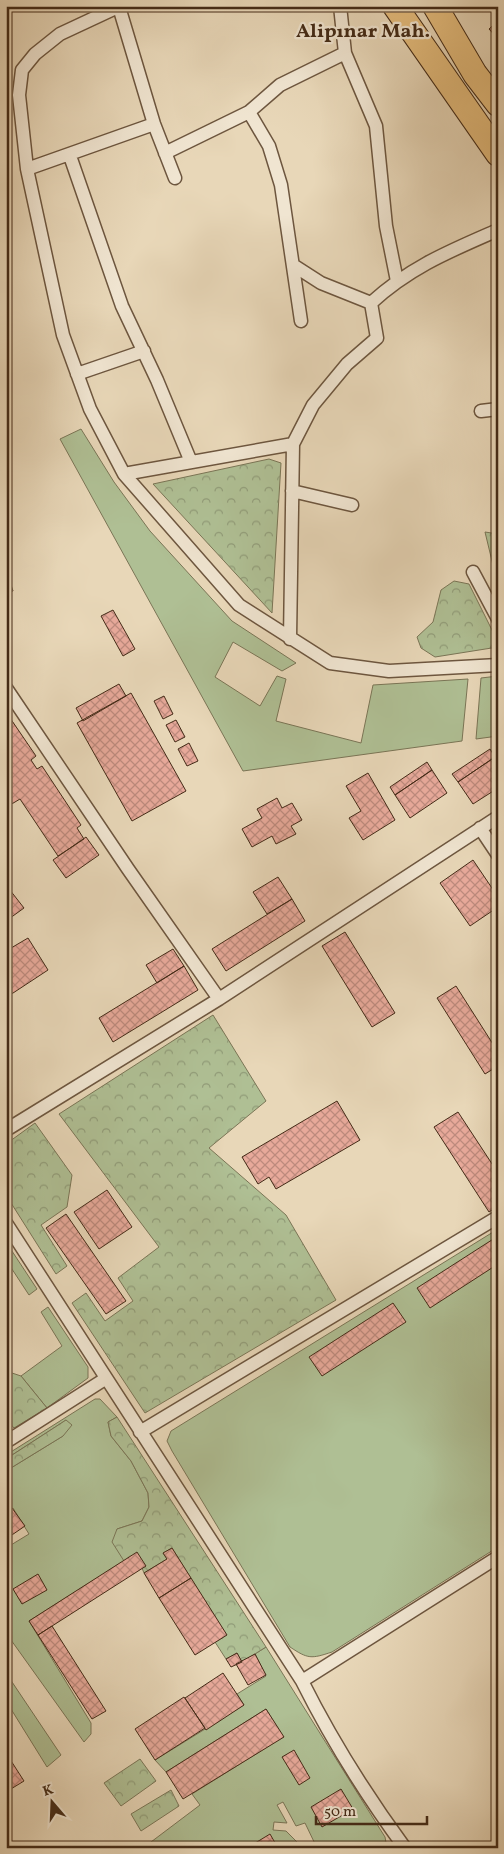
<svg xmlns="http://www.w3.org/2000/svg" width="504" height="1854" font-family="Vollkorn,serif">
<style>
.grass{fill:#afbf94;stroke:#7a7556}
.forest{fill:url(#forest-crowns);stroke:#7a7556}
.building{fill:url(#building-cross-hatch);stroke:#442b17}
.lines{fill:none;stroke-linecap:round;stroke-linejoin:round}
.street-casing{stroke:#6d563f;stroke-width:15}
.highway-casing{stroke:#442b17;stroke-width:26}
.street{stroke:#f0e5d1;stroke-width:12}
.highway{stroke:#e4bc7c;stroke-width:24}
.labels{text-anchor:middle;stroke-width:4.5;stroke-linejoin:round;paint-order:stroke}
.district-label{font-size:20px;font-weight:bold;fill:#442b17;stroke:#f0e5d1}
</style>
<defs>
<pattern id="forest-crowns" width="20" height="18" patternUnits="userSpaceOnUse" patternTransform="scale(1.25)"><rect width="20" height="18" fill="#afbf94"/><path d="M2 6a3 3 0 1 1 6 0M12 15a3 3 0 1 1 6 0" fill="none" stroke="#909b78"/></pattern>
<pattern id="building-cross-hatch" width="8" height="8" patternUnits="userSpaceOnUse" patternTransform="scale(1.25)"><rect width="8" height="8" fill="#e7a99a"/><path d="M0 0l8 8M0 8l8-8" fill="none" stroke="#bd8a7d"/></pattern>
</defs>
<rect width="100%" height="100%" fill="#e8d7b8"/>
<filter id="stains"><feTurbulence type="fractalNoise" baseFrequency=".004" numOctaves="4"/><feColorMatrix values="0 0 0 0 .2 0 0 0 0 .09 0 0 0 0 .02 0 0 0 .5 -.17"/></filter>
<radialGradient id="worn" r=".72"><stop offset=".6" stop-color="#630" stop-opacity="0"/><stop offset="1" stop-color="#630" stop-opacity=".3"/></radialGradient>
<!-- grass -->
<path class="grass" d="M81,429L114,482L150,531L232,621L296,663L282,671L233,642L215,677L260,706L277,676L286,679L276,721L361,743L373,685L468,679L462,741L243,771L60,439Z
M498,676V736L476,739L481,678Z
M498,1229V1547L332,1652C311,1659 308,1659 290,1647L172,1451L167,1441L171,1431Z
M6,1242L37,1289L29,1295L6,1260Z
M48,1307L88,1367V1378L47,1408L21,1376L62,1346L41,1312Z
M95,1399H100L117,1417L108,1422L111,1436L131,1461L148,1493L149,1507L142,1521L117,1529L124,1561L29,1621L91,1723V1734L84,1742L6,1633V1548L29,1534L13,1508L6,1512V1471L63,1436L66,1420L6,1459V1455Z
M266,1647L385,1837L387,1848H317L305,1823L296,1826L283,1802L277,1805L287,1823L274,1822L273,1830L286,1831L303,1848H149L147,1845L200,1805L192,1794L283,1737L266,1709L166,1772L155,1760L244,1705L237,1694L266,1676L255,1654Z
M6,1673L61,1755L47,1767L6,1701Z"/>
<!-- forest -->
<path class="forest" d="M269,459L281,463L272,613L153,484Z
M485,532L498,534V586Z
M454,581L469,584L498,642V647L435,657L421,648L417,637L433,622L441,590Z
M213,1015L266,1101L209,1148L286,1215L336,1300L145,1413L72,1303L86,1293L105,1321L133,1301L118,1278L159,1247L59,1114Z
M35,1123L72,1175L67,1207L41,1225L67,1266L56,1274L6,1195V1144Z
M6,1371L21,1376L47,1408L14,1428L6,1419Z
M117,1417L266,1647L242,1662L237,1653L226,1659L215,1642L226,1635L172,1548L163,1553L167,1559L144,1573L142,1568L146,1566L124,1561L112,1542L117,1529L142,1521L149,1507L148,1493L131,1461L111,1436L108,1422Z
M66,1420L72,1425L63,1436L6,1471V1459Z
M140,1759L156,1781L121,1806L104,1783Z
M171,1790L179,1806L141,1831L131,1814Z"/>
<!-- building -->
<path class="building" d="M498,21V39L489,29Z
M6,569L13,591L6,593Z
M113,610L135,649L123,656L101,616Z
M119,684L126,696L83,721L76,708Z
M131,693L186,791L132,821L77,723Z
M164,696L173,714L163,719L154,701Z
M6,712L36,756L31,760L37,769L42,766L81,825L77,828L84,839L58,856L20,799L10,805L6,799Z
M176,720L185,737L175,742L166,725Z
M189,743L198,761L187,766L178,749Z
M490,749L495,757L458,782L452,774Z
M495,757L498,762V788L473,804L458,782Z
M427,762L432,770L395,795L390,787Z
M432,770L447,793L410,818L395,795Z
M368,773L395,820L363,840L349,818L361,811L346,786Z
M277,798L282,808L292,803L302,820L291,826L296,834L276,844L272,836L252,847L242,829L262,818L257,809Z
M86,837L99,855L66,878L53,860Z
M473,860L498,897V907L470,926L440,883Z
M278,877L292,899L267,914L253,892Z
M6,885L24,908L6,921Z
M292,899L305,921L226,971L212,949Z
M345,932L395,1013L372,1027L322,946Z
M28,938L48,970L10,995L6,990V951Z
M173,949L184,966L157,983L146,965Z
M184,966L198,990L113,1042L99,1018Z
M456,986L498,1052V1066L485,1074L437,998Z
M337,1101L360,1140L276,1189L269,1177L258,1184L242,1157Z
M458,1112L498,1173V1206L489,1212L434,1127Z
M107,1190L132,1227L99,1249L74,1212Z
M66,1214L126,1301L106,1314L46,1228Z
M498,1236V1264L430,1308L417,1288Z
M393,1303L406,1322L322,1376L309,1357Z
M12,1508L25,1526L6,1539V1512Z
M172,1548L191,1578L159,1598L144,1573L167,1559L163,1553Z
M137,1552L146,1566L38,1635L29,1621Z
M38,1574L47,1590L22,1604L13,1589Z
M191,1578L227,1635L195,1655L159,1598Z
M52,1626L106,1711L92,1719L38,1635Z
M237,1653L242,1662L231,1667L226,1659Z
M255,1654L266,1675L248,1685L236,1664Z
M223,1673L244,1705L206,1730L185,1698Z
M184,1697L205,1728L155,1760L135,1729Z
M266,1709L284,1737L183,1799L166,1772Z
M294,1750L310,1778L299,1785L282,1757Z
M6,1753L24,1781L6,1792Z
M341,1789L353,1809L322,1827L311,1807Z
M270,1834L278,1848H247Z"/>
<g class="lines">
<defs>
<path id="street" d="M120,6L60,34L35,54L22,70L19,95L27,169L63,335L90,409L124,474L239,605L330,663L389,671L498,665
M122,6L119,7L154,124L175,178
M340,6L345,53L376,126L386,226L397,281
M249,112L269,146L281,185L301,321
M165,153L249,112L280,85L345,53
M70,156L122,306L157,380L191,462
M27,169L154,124
M293,265L321,283L371,303C410,267 450,251 498,230
M77,374L144,351
M481,411L498,409
M124,474L293,444
M292,491L352,505
M473,572L498,619
M290,639L293,444L313,405L347,364L377,338L371,303
M6,688L128,869L219,999
M480,828L498,855
M6,1130L219,999L498,817
M6,1223L302,1681C331,1739 366,1795 405,1848
M140,1432L498,1217
M6,1442L105,1379
M302,1681L498,1557"/>
<path id="highway" d="M395,6L498,154
M435,6L475,74L498,104"/>
</defs>
<!-- street casing -->
<use href="#street" class="street-casing"/>
<!-- highway casing -->
<use href="#highway" class="highway-casing"/>
<!-- street -->
<use href="#street" class="street"/>
<!-- highway -->
<use href="#highway" class="highway"/>
</g>
<g class="labels">
<!-- district labels -->
<g class="district-label">
<text x="363" y="37">Alipınar Mah.</text>
</g>
</g>
<!-- margin -->
<rect width="504" height="1854" fill="none" stroke="#e8d7b8" stroke-width="25"/>
<rect x="8" y="8" width="489" height="1839" fill="none" stroke="#442b17" stroke-width="2.5"/>
<rect x="12" y="12" width="479" height="1829" fill="none" stroke="#442b17"/>
<!-- north arrow -->
<g transform="translate(52 1802) rotate(341)" stroke="#f0e5d1" stroke-width="4" paint-order="stroke">
<path d="M0-4L9 19L0 12L-9 19Z" fill="#442b17"/>
<text y="-8" font-size="14" font-weight="bold" text-anchor="middle" fill="#442b17">K</text>
</g>
<!-- scale -->
<path d="M316 1816v8h111v-8" fill="none" stroke="#442b17" stroke-width="2.5"/>
<text x="324" y="1816" font-size="15" fill="#442b17" stroke="#f0e5d1" stroke-width="4" paint-order="stroke">50 m</text>
<rect width="100%" height="100%" filter="url(#stains)"/>
<rect width="100%" height="100%" fill="url(#worn)"/>
</svg>
